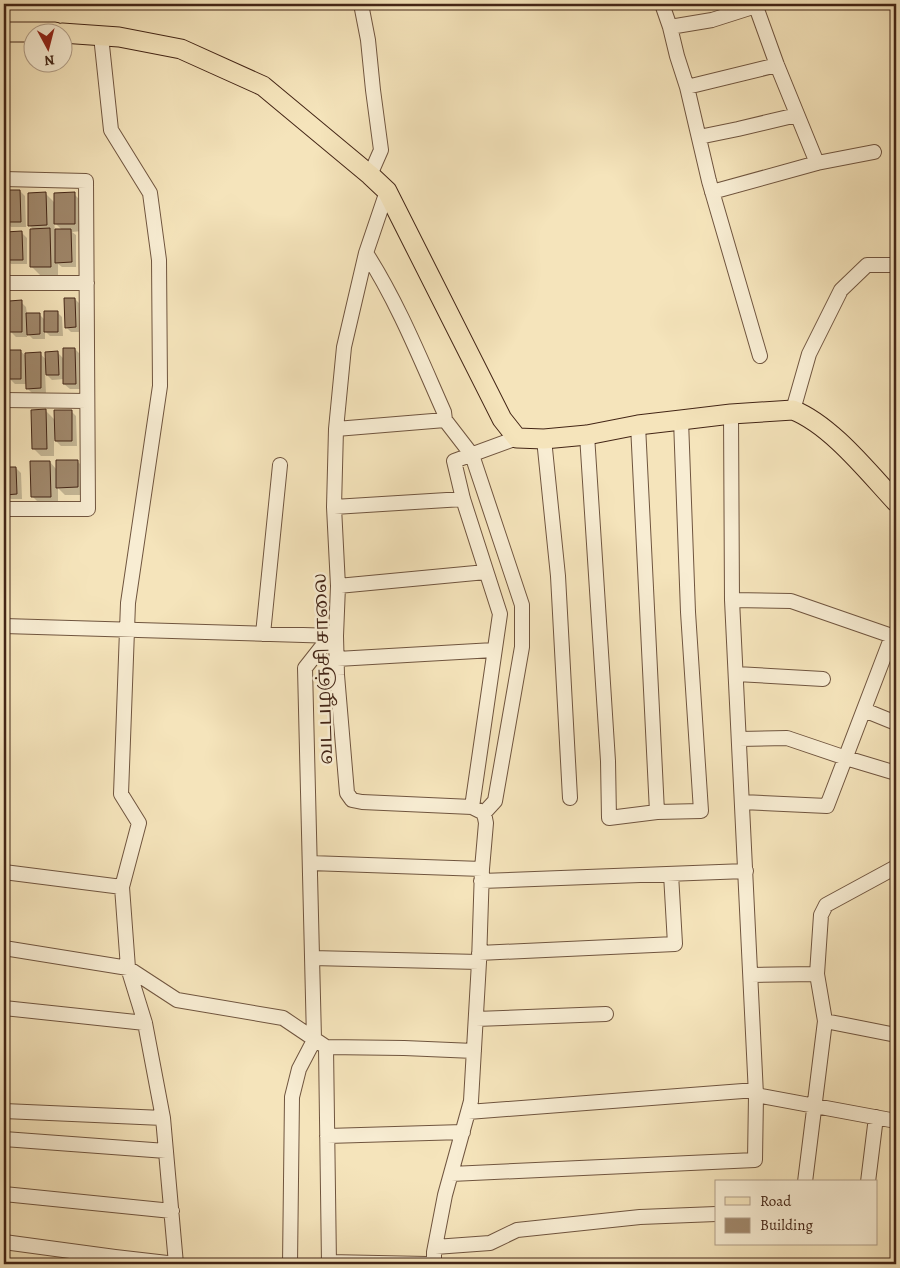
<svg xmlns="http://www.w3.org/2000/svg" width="900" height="1268" font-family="Alegreya,'Noto Serif Tamil',serif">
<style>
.shadow{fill:#0003;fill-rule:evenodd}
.building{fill:#a0886c;stroke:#432516}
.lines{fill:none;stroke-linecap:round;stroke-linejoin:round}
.minor-casing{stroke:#70553f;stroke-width:16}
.major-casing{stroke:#432516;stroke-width:21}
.minor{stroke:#f8edd3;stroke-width:14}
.major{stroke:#f5e4bb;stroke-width:19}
.labels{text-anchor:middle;stroke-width:5;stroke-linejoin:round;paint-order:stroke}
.street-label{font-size:19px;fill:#432516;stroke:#f8edd3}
</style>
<rect width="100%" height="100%" fill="#f5e4bb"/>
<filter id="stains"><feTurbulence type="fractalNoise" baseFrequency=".004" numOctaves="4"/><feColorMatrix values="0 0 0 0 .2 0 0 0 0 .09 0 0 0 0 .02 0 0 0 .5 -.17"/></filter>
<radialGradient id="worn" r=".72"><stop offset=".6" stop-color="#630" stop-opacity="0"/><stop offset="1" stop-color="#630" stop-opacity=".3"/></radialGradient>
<!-- shadow -->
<path class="shadow" d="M20,191L25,196L26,227H11L4,220V224V200L5,201Z
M46,194L55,203L74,194L82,202V231L72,232L76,235V267H62L58,264V275H40L32,267L34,230L29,225ZM54,222L62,230H55Z
M22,233L27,238V264H11L4,257V276V240L6,243Z
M4,297L9,302H21L26,307L27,314H39L45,320L57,312L62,317L63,336H50L45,331V339H33L27,333V337H16L11,332V323H4Z
M75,299L80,304V332H71L66,327Z
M75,349L80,354V389H70L64,384V379L52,380L45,373L46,393H32L27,388V384H15L10,379V385H4V353L9,358L20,351L27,357L40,354L47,360L58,353L64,359Z
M46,411L55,420L71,411L76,416L77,446H61L54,439V456H41L33,448Z
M77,461L85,469V495H65L58,488V504H40L32,496L50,462L57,470Z
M16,468L21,473L22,499H11L6,494Z"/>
<!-- building -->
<path class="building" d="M4,190H20L21,222H4Z
M46,192L47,225L28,226V193Z
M75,192V224H54V193Z
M50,228L51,267H30V229Z
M55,229H71L72,262L55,263Z
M22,231L23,260H5V232Z
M64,298H75L76,327L65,328Z
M22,300V332H9V301Z
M44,311H58V332H44Z
M26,313H40V334L27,335Z
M63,348H75L76,384H63Z
M8,350H21V379H9Z
M58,351L59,375H46L45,352Z
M41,352V388L26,389L25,353Z
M46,409L47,449H32L31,410Z
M54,410H72V441H55Z
M56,460H78V487L56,488Z
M30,461H50L51,497H31Z
M5,467H16L17,494L5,495Z"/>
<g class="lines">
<defs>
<path id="minor" d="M361,4L368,40L373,90L381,150L370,175
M662,4L670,27L677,56L687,87L709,181L760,356
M755,4L777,65L817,163
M670,27L712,20L756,6
M101,36L111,130L150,193L159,260L160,386L128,603L121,794L139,823L122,887L128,968L145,1023L163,1118L176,1264
M687,87L777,65
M699,137L738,129L797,115
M4,179L86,181L88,509H4
M387,191L366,253L344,347L336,429L334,507L338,586L336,636L337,675L347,793L352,800L362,802L472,807L484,813L486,823L482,869L479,962L471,1101L445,1195L434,1252V1264
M712,192L817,163L874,152
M366,253C398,303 420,358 444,412L445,420L472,455L522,605V647L495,801L484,813
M4,283H87
M4,400L87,401
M793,410L809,354L841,290L867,265H896
M731,414L732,600L756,1095L896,1121
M638,425L657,812L701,811L688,612L681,420
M336,429L445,420
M587,435L608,761L609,818L657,812
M544,439L558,576L570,798
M334,507L463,499
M338,586L486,572
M732,600L791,601L892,636L827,806L742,802
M4,626L336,636
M263,634L280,465
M337,659L494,650
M736,674L823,679
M864,710L896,723
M739,739L787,738L846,758L896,773
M472,807L500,614L463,499L454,461L517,438
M310,863L482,869
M4,872L122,887
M481,881L746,871
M4,948L128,968L177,1000L283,1018L326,1047L404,1048L474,1051
M479,953L675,944L671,874
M312,958L479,962
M817,974L825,1021L896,1035
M751,975L817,974L821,915L826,905L896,867
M4,1008L145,1023
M476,1019L606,1014
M314,1039L305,668L320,649L336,636
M326,1047L329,1264
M4,1111L163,1118
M468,1112L756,1090
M327,1136L463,1132
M4,1139L166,1151
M451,1174L755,1160L756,1095
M805,1182L825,1021
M868,1182L876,1117
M4,1194L172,1211
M4,1242L115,1257L176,1264
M435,1247L490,1243L517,1230L640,1217L716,1214
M329,1262L427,1264
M290,1264L292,1097L299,1069L311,1046L317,1041"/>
<path id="major" d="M4,32H55
M62,33L119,37L181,49L263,86L370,175L387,191L502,419L517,438L544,439L587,435L638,425L681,420L731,414L793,410C831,425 868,472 896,502"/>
</defs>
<!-- minor casing -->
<use href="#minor" class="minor-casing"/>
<!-- major casing -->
<use href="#major" class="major-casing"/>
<!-- minor -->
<use href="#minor" class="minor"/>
<!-- major -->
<use href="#major" class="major"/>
</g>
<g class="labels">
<!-- street labels -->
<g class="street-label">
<text transform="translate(322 669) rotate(-92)" y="7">வடபழஞ்சி சாலை</text>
</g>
</g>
<!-- margin -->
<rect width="900" height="1268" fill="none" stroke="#f5e4bb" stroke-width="20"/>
<rect x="5" y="5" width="890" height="1258" fill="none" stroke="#432516" stroke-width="2.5"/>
<rect x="10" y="10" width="880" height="1248" fill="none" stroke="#432516"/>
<!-- legend -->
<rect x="715" y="1180" width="162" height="65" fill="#f8edd3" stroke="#b09d87"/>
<rect x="725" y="1197" width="25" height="8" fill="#f5e4bb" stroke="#b09d87"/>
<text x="760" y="1206" font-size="15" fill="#432516">Road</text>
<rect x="725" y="1218" width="25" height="15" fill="#a0886c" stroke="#b09d87"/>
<text x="760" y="1230" font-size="15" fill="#432516">Building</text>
<!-- north arrow -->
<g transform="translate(48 48) rotate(173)"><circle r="24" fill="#f8edd3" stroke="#b09d87"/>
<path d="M0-4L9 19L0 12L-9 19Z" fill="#8f2418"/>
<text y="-8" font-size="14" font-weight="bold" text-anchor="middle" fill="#432516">N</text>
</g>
<rect width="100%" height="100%" filter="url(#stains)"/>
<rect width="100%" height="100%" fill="url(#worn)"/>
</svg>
